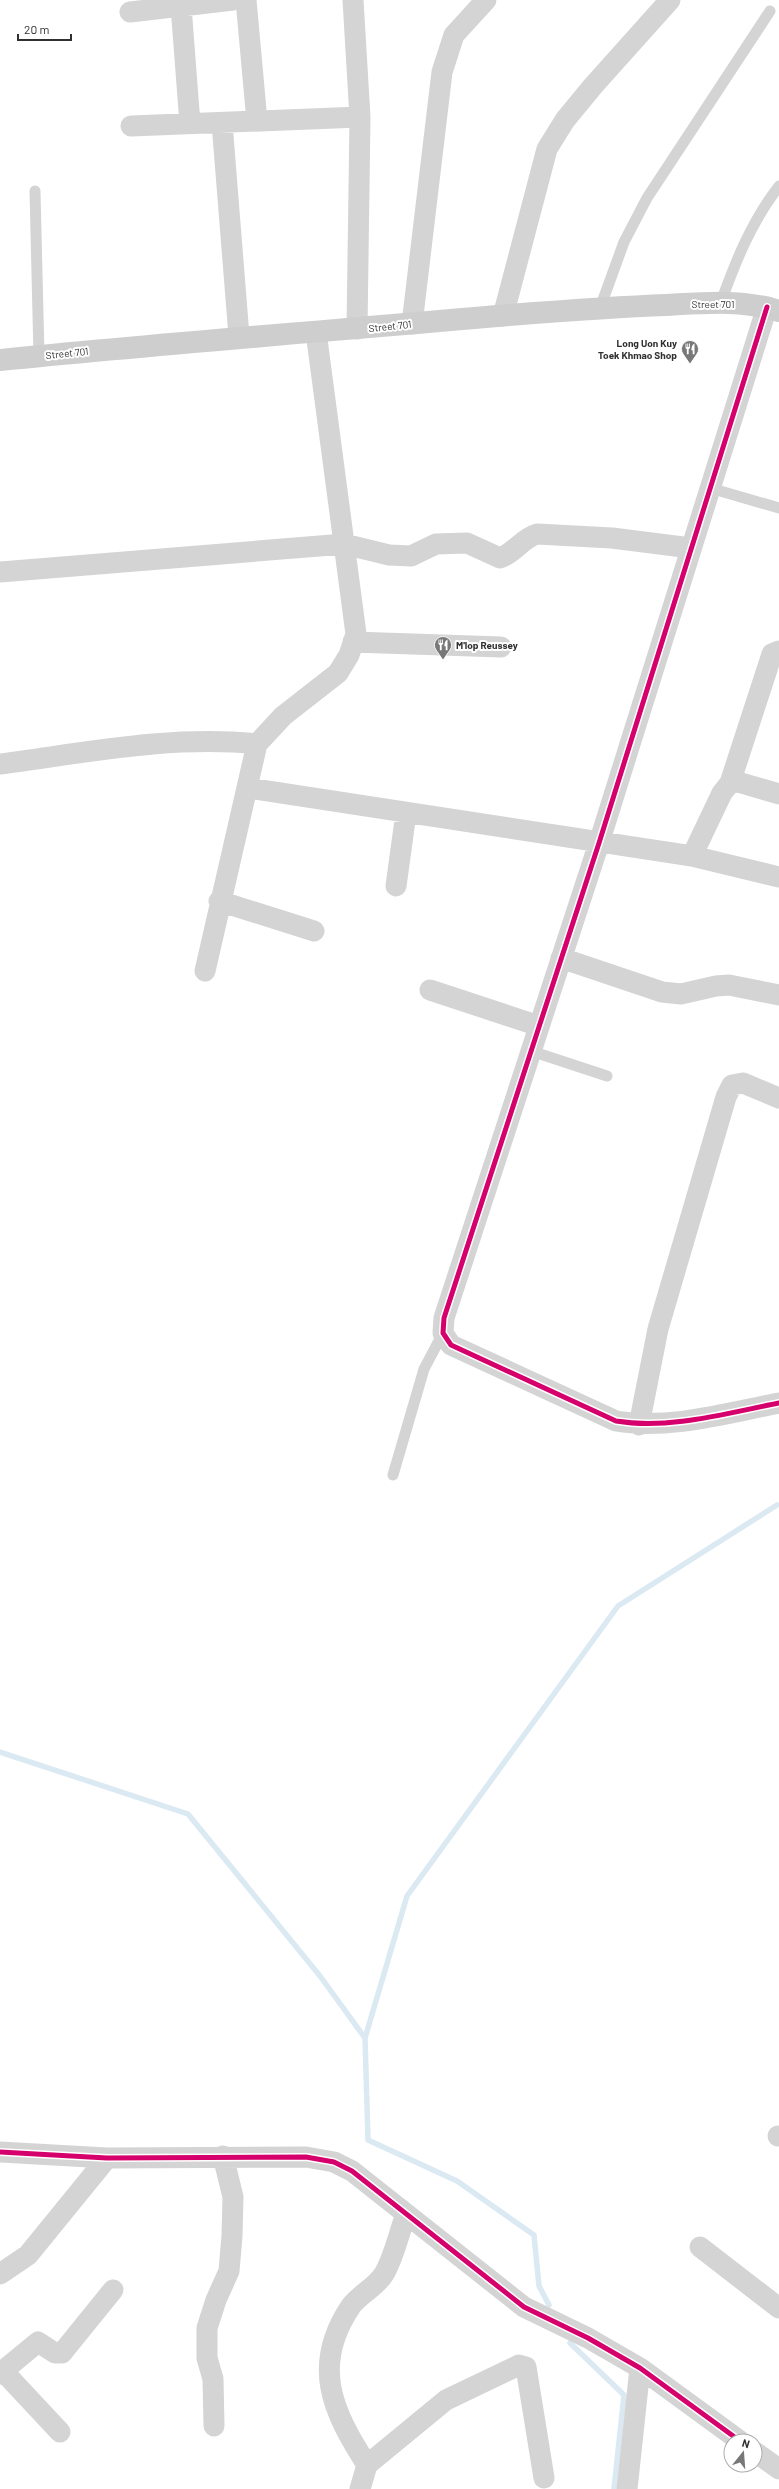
<svg xmlns="http://www.w3.org/2000/svg" width="779" height="2489" font-family="Barlow,sans-serif">
<style>
.lines{fill:none;stroke-linecap:round;stroke-linejoin:round}
.stream{stroke:#dbe9f2;stroke-width:5.5}
.lane{stroke:#d4d4d4;stroke-width:11}
.street{stroke:#d4d4d4;stroke-width:21}
.secondary{stroke:#cecece;stroke-width:22}
.cycleway-casing{stroke:#fff;stroke-width:8}
.cycleway{stroke:#d6006c;stroke-width:5}
.labels{text-anchor:middle;stroke-width:4;stroke-linejoin:round;paint-order:stroke}
.street-label{font-size:10px;fill:#303030;stroke:#fff}
.poi-label{font-size:10px;font-weight:bold;fill:#303030;stroke:#fff;text-anchor:end}
</style>
<rect width="100%" height="100%" fill="#fff"/>
<g class="lines">
<!-- stream -->
<path class="stream" d="M0,1752L188,1814L320,1976L365,2038
M549,2305L539,2286L534,2235L457,2181L368,2140L365,2038L407,1896L618,1606L777,1505
M570,2343L624,2395L614,2489"/>
<!-- lane -->
<path class="lane" d="M35,191L39,356
M721,302C736,260 752,221 779,186
M600,308L624,242L647,198L770,11
M710,488L779,508
M531,1051L607,1076
M393,1475L424,1369L443,1333"/>
<!-- street -->
<path class="street" d="M246,0L257,121
M353,0L360,117L357,329
M181,6L190,124
M130,12L233,0
M222,123L239,336
M131,126L360,117
M767,307L599,843L444,1318L443,1333L451,1345L616,1421C669,1430 727,1413 779,1403
M503,316L547,149L565,120L593,86L670,0
M412,324L442,72L454,35L486,0
M0,572L344,544L389,555L411,556L436,544L467,543L500,558C516,552 521,539 537,534L612,538L691,548
M353,642L501,647
M0,764C84,753 172,735 257,744
M730,783L738,782L779,794
M248,788L692,856L779,877
M692,856L722,793L730,783L772,654L779,651
M396,886L406,813
M219,901L314,931
M561,958L662,992L681,994L716,986L729,985L779,995
M205,971L257,744L283,716L338,673L349,655L356,634L316,332
M430,990L539,1026
M639,1425L658,1329L726,1097L732,1085L743,1083L779,1098
M778,2136H779
M0,2152L107,2158L306,2157L334,2162L352,2171L524,2307L588,2338L640,2368L740,2441
M700,2247L779,2308
M0,2274L28,2255L107,2158
M3,2371L38,2342L55,2353H62L113,2290
M0,2374L3,2371L60,2432
M214,2426L213,2379L207,2358V2328L216,2300L229,2271L232,2236L233,2197L223,2156
M755,2452L779,2469
M367,2465C332,2411 311,2365 351,2306C360,2294 376,2287 384,2274C394,2257 399,2233 406,2214
M360,2489L367,2465L446,2400L519,2365L526,2367L544,2478
M627,2489L640,2368"/>
<!-- secondary -->
<path class="secondary" d="M0,360C170,343 339,330 509,315C561,311 613,307 666,305C703,303 743,299 779,311"/>
<defs>
<path id="cycleway" d="M767,307L599,843L444,1318L443,1333L451,1345L616,1421C669,1430 727,1413 779,1403
M0,2152L107,2158L306,2157L334,2162L352,2171L524,2307L588,2338L640,2368L740,2441"/>
</defs>
<!-- cycleway casing -->
<use href="#cycleway" class="cycleway-casing"/>
<!-- cycleway -->
<use href="#cycleway" class="cycleway"/>
</g>
<!-- icons -->
<defs>
<symbol id="restaurant-pin" viewBox="-11 -11 22 30"><path d="M0 17L-7.5 6A9.5 9.5 0 1 1 7.5 6Z" fill="#787878" stroke="#fff"/><path d="M-5-6h1v4h1v-4h1v4h1v-4h1v5L-1.5 .5V6h-2V.5L-5-1ZM5-6V6H3V1.5H1.5Q1.5-4 5-6Z" fill="#fff"/></symbol>
</defs>
<g fill-rule="evenodd">
<use href="#restaurant-pin" x="680" y="339" width="20" height="27"/>
<use href="#restaurant-pin" x="433" y="635" width="20" height="27"/>
</g>
<g class="labels">
<!-- street labels -->
<g class="street-label">
<text x="713" y="308">Street 701</text>
<text transform="translate(390 326) rotate(-6)" y="4">Street 701</text>
<text transform="translate(67 353) rotate(-6)" y="4">Street 701</text>
</g>
<!-- poi labels -->
<g class="poi-label">
<text x="677" y="347">Long Uon Kuy<tspan x="677" dy="12">Toek Khmao Shop</tspan></text>
<text x="456" y="649" text-anchor="start">M'lop Reussey</text>
</g>
</g>
<!-- north arrow -->
<g transform="translate(743 2453) rotate(17)"><circle r="19" fill="#ffffff" stroke="#acacac"/>
<path d="M0-3L7 15L0 10L-7 15Z" fill="#787878"/>
<text y="-6" font-size="11" font-weight="bold" text-anchor="middle" fill="#303030">N</text>
</g>
<!-- scale -->
<path d="M18 34v6h53v-6" fill="none" stroke="#303030" stroke-width="2"/>
<text x="24" y="34" font-size="12" fill="#303030" stroke="#ffffff" stroke-width="3" paint-order="stroke">20 m</text>
</svg>
